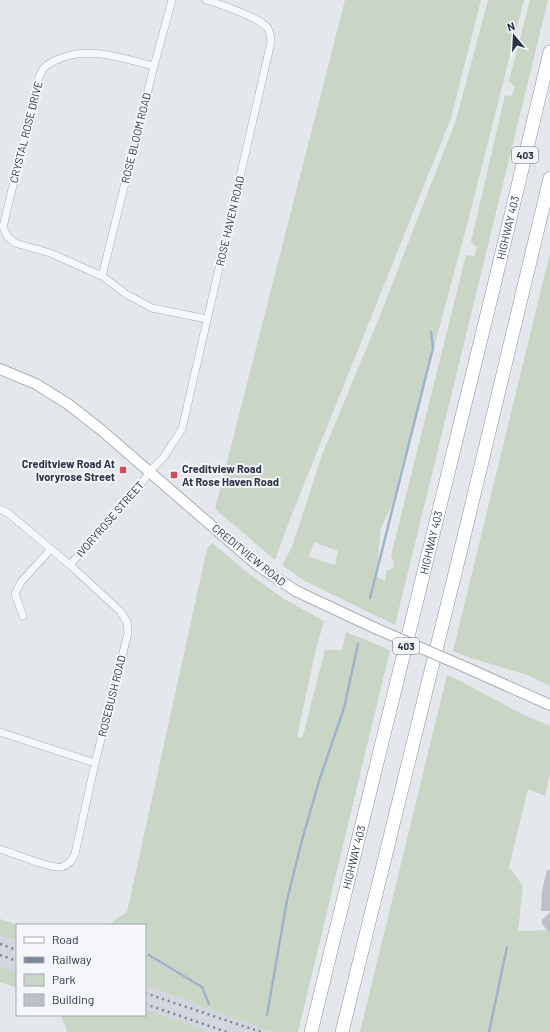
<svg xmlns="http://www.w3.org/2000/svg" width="550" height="1032" font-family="Barlow,sans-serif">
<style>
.built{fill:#d2d6de}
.green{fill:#c9d6c5;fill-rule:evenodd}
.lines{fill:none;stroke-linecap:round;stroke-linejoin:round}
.stream{stroke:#9fb4cc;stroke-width:2.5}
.building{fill:#bbc0ca}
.minor-casing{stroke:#a9aeb7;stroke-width:8}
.secondary-casing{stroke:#a9aeb7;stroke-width:12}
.motorway-casing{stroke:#8b94a3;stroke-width:14}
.minor{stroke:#f7f8fa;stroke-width:7}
.secondary{stroke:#fff;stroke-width:10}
.motorway{stroke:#fff;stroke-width:13}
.rail{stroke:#7d8696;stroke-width:2.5;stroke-dasharray:2 4;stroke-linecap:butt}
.secondary-bridge-casing{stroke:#a9aeb7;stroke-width:12;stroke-linecap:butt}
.secondary-bridge{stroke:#fff;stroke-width:10}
.poi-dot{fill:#d1495b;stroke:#f4f6f9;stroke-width:1.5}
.labels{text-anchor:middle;stroke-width:4;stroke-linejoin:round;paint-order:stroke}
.shield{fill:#f4f6f9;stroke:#676e7b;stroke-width:1}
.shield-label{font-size:10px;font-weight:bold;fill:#2b3445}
.street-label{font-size:11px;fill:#2b3445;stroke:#f4f6f9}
.poi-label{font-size:11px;font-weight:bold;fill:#2b3445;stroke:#f4f6f9;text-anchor:end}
</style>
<rect width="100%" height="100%" fill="#e4e7ec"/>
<!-- built -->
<path class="built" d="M0,935L17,940V972L0,966Z
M145,985L272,1032H210L145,1009Z"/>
<!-- green -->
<path class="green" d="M345,0H481L451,118L292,514L275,560L215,509Z
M488,0H524L467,225L401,469L392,505L381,528L376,576L385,581L386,571L393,568L394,562L391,556L466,255L474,256L477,248L471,242L505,95L512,96L515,87L509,81L530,0H548L395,625L305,581L282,565L292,547L322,455L379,318L456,120ZM314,542L338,551L335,565L309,557Z
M550,253V686L527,675L468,657L453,651Z
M212,543L248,573L284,599L324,621L315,653L297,737L302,738L304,732L325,650H342L346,632L390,650L298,1032H272L145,985V925H108L127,912L207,549Z
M447,675L462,682L522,714L550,726V774L545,796L528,789L509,867L523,886L518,931L550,930V1032H360Z
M0,919L18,925H17V940L0,935Z
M0,966L17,972V988L0,982Z
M145,1009L210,1032H67L61,1015H145Z"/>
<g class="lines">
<!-- stream -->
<path class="stream" d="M370,598L433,348L431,332
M149,955L202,987L209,1004
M267,1015L287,900L302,840L320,778L344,708L358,644
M489,1032L507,947"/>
</g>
<!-- building -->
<path class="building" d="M547,870H550V911H541L542,891Z
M550,912V933L542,924V920Z"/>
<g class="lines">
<defs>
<path id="minor" d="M154,66C124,59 91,46 61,58C54,61 48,63 43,69C41,72 39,77 38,81L3,227L7,236L15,243L50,253L102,276L126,294L152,308L207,319
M102,276L154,66L172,0
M0,509L8,513L70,565L120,611L127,622L128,633L95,763L75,854C72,860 69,865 62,867C49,869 14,853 0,849
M70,565L139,487L150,471L163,458L182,429L271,42C271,37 270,31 267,27C257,17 220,4 206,0
M23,616L15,594L21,582L51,549
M0,732L95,763"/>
<path id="secondary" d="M0,369L36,384L68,404L100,429L257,565L296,591L377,629
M465,667L550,705"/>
<g id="motorway">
<path id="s1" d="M311,1032L492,294L550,52"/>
<path d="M342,1032L461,549L550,178"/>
</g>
</defs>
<!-- minor casing -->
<use href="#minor" class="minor-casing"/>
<!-- secondary casing -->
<use href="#secondary" class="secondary-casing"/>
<!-- motorway casing -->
<use href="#motorway" class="motorway-casing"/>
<!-- minor -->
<use href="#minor" class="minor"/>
<!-- secondary -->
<use href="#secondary" class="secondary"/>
<!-- motorway -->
<use href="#motorway" class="motorway"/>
<!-- rail -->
<path class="rail" d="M0,944L17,950
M0,955L17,961
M145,993L261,1032
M145,1004L227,1032"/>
<defs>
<path id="secondary-bridge" d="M377,629L465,667"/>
</defs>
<!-- secondary-bridge casing -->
<use href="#secondary-bridge" class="secondary-bridge-casing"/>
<!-- secondary-bridge -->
<use href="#secondary-bridge" class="secondary-bridge"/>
</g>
<!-- markers -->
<g class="poi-dot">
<rect x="119" y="466" width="8" height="8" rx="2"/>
<rect x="170" y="471" width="8" height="8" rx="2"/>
</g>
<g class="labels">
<!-- shield labels -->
<g class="shield">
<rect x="512" y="147" width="26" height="16" rx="3"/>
<rect x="393" y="638" width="26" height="16" rx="3"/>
</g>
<g class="shield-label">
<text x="525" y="159">403</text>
<text x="406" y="650">403</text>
</g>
<!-- street labels -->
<g class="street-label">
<text transform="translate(26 132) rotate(-76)" y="4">CRYSTAL ROSE DRIVE</text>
<text transform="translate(136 138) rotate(-76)" y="4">ROSE BLOOM ROAD</text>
<text transform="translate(230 221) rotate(-77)" y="4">ROSE HAVEN ROAD</text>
<text dy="4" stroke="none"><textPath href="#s1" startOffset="828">HIGHWAY 403</textPath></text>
<text transform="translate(110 519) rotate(-49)" y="4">IVORYROSE STREET</text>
<text dy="4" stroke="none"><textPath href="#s1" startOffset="504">HIGHWAY 403</textPath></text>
<text transform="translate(249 555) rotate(39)" y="4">CREDITVIEW ROAD</text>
<text transform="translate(112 696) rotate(-76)" y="4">ROSEBUSH ROAD</text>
<text dy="4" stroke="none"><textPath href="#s1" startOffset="180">HIGHWAY 403</textPath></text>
</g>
<!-- poi labels -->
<g class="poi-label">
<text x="115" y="468">Creditview Road At<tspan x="115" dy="13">Ivoryrose Street</tspan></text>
<text x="182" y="473" text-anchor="start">Creditview Road<tspan x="182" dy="13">At Rose Haven Road</tspan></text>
</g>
</g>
<!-- legend -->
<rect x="16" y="924" width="130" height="92" fill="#f4f6f9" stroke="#a4a8b1"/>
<rect x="24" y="937" width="20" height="6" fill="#ffffff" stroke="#a4a8b1"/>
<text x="52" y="944" font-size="12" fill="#2b3445">Road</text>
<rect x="24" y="957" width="20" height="6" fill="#7d8696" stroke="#a4a8b1"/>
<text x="52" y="964" font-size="12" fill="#2b3445">Railway</text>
<rect x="24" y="974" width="20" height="12" fill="#c9d6c5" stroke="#a4a8b1"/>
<text x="52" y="984" font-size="12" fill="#2b3445">Park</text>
<rect x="24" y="994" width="20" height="12" fill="#bbc0ca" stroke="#a4a8b1"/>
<text x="52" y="1004" font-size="12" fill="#2b3445">Building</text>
<!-- north arrow -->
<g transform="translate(514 36) rotate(342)" stroke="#f4f6f9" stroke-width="3" paint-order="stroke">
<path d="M0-3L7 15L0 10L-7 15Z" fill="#2b3445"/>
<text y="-6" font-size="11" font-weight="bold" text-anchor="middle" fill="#2b3445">N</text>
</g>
</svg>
